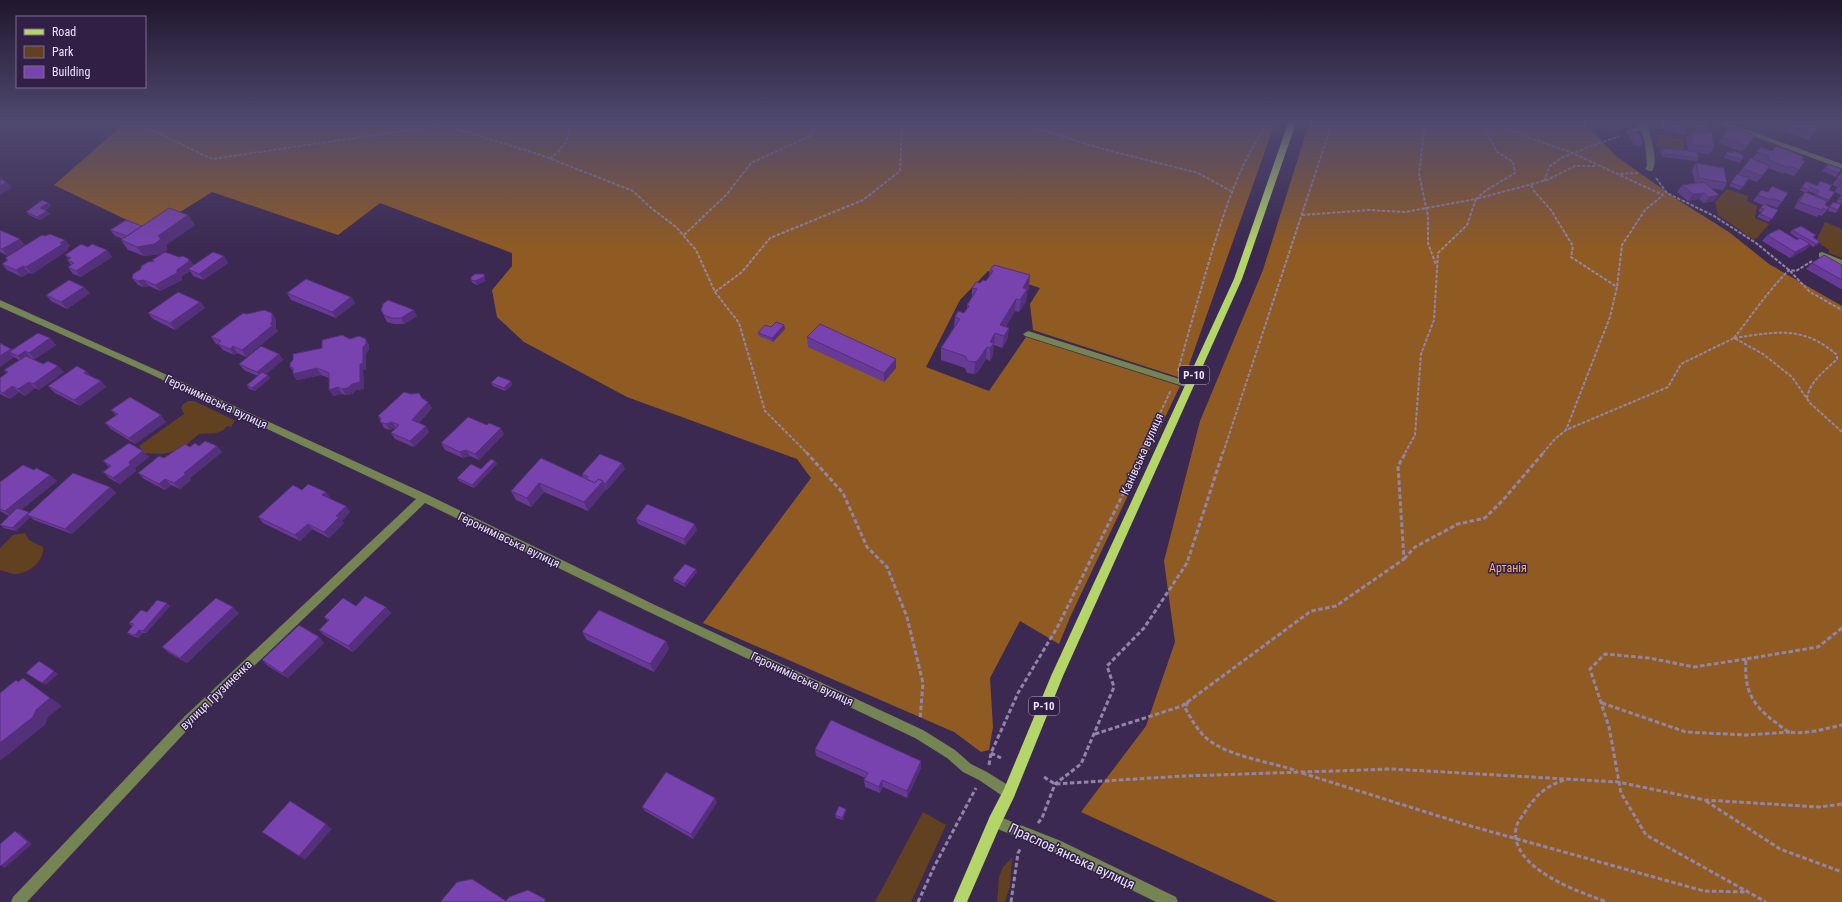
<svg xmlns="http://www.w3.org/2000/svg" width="1842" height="902" font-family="'Roboto Condensed',sans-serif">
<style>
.green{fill:#624120}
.forest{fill:#905b22}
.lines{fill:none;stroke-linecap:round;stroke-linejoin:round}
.path-far1{stroke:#9385a6;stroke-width:2;stroke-dasharray:3.5 1.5;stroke-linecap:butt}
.path{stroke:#9385a6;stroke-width:3;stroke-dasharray:4.5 2.5;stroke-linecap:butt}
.minor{fill:#748452;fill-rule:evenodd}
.major{fill:#b4d567;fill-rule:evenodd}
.wall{fill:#673a96}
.shaded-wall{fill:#542f7a}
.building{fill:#7843af;stroke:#542f7a}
.labels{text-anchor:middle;stroke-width:3;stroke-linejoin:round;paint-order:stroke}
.shield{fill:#311f46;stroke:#b5a8c6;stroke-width:1}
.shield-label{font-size:11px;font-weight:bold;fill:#ede3fd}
.street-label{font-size:12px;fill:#ede3fd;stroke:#311f46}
.park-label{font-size:12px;fill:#f8b16e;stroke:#311f46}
.near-street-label{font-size:14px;fill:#ede3fd;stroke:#311f46}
</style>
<rect width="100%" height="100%" fill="#3b2951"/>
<!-- green -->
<path class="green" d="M1657,133L1684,139V151L1656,147Z
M1727,189L1748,196L1747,201L1757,206L1755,218L1769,224L1758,237L1754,240L1718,215L1715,202Z
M1825,222L1842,229V258L1829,253V250L1816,241Z
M188,401H194L234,420V422L231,427L227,426L222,431L216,433L199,434L180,450L162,454L144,453L139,446L184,414L181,408L183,404Z
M25,533L29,540L43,547C45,561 27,575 13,574C9,573 4,571 0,570V548L13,535Z
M923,812L946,825L911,902H875Z
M1012,858L1010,886L1005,902H997L999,877L1003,867Z"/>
<!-- forest -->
<path class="forest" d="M104,123H1275L1184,379L1033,330L1030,304L1040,288L988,271L960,300L926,367L989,391L1026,337L1180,386L1071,615L1059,644L1020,621L990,678L993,727L989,750L981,752L954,732L703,623L811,478L797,459L627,397L524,342L497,317L492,290L512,266V253L380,203L338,235L212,192L150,231L54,185L119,128Z
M1309,123H1585L1616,156L1678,200L1729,232L1769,264L1842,306V902H1277L1081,812L1146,726L1175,642L1164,561L1200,421L1263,270Z"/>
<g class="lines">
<!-- path-far1 -->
<path class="path-far1" d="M137,123L212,159L442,125
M437,123L541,155L633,191L650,207L676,227L696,250L715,292L739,323L765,411L807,453
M1020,123L1103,149L1198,173L1231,191
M1425,123L1419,174L1428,216V243L1436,265
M1496,123L1527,137L1570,152L1663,195L1645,210L1622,245L1617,287L1610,317L1566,430
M550,159C561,149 572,139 569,123
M1620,174L1638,173
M1656,178L1667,193L1714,216L1756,243L1789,270L1810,292L1842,310
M1544,181L1550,166L1563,157L1619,136
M1531,185L1534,191L1551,210L1573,246L1571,257L1617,287
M1302,215L1369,210L1405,212L1476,199L1485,191L1515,173L1513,162L1497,152L1482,123
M684,235L727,194L751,163L810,136L817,123
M715,292L742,272L770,238L863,200L900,171L902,123
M1734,338C1776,332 1803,325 1837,355V359C1825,371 1810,381 1807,398
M1734,338C1752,315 1768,291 1789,270L1796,271L1812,261
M1178,371C1189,330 1201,289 1213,248C1228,201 1240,163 1268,123
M1141,453L1171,390
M1223,453L1332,123
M1405,453L1415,435L1421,354L1434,320L1438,253L1467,225L1476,199L1547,180L1575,166H1596
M1543,453L1555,439L1566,430L1668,387L1681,364L1734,338L1763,354L1792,377L1810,403L1842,432"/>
<!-- path -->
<path class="path" d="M806,452L843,493L867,547L887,567L907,617L923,683L920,719
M1139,458L1142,452
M1404,559L1415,547L1458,524L1485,518L1503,500L1544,452
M1842,628L1818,647L1746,659C1744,689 1751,704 1775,722C1780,725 1785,731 1790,732C1804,735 1828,728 1842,725
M1746,659L1694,667L1649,658L1605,654L1590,669L1609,727L1621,793L1646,835L1766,902
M1188,702L1185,708C1191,718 1196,728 1204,736C1226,757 1269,761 1297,771
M1602,703L1686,732L1746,735L1790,732
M1095,734L1182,706L1311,611L1336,606L1404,559L1398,466L1406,452
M991,753L1001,758
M989,765L991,753L1018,693L1058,626L1132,476
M1302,773L1467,825L1704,891L1746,892
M1044,777L1055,784L1184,776L1392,769L1618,782L1705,800L1819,807L1842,804
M1564,780C1546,786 1535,796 1525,812C1522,817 1517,822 1516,828C1509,868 1579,892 1607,902
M1706,801L1780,849L1842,872
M1038,823L1042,818L1055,784L1081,764L1114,687L1107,666L1144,628L1187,563L1223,452
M918,902L935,865L976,788
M1011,902L1018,853L1021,848"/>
<!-- minor -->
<path class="minor" d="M1640,123H1647C1650,135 1659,160 1652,171H1649L1645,169L1647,166L1645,143L1641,130L1629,134L1625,132L1640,126Z
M1718,123H1728L1842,164V169Z
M1835,123H1842V126Z
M1822,252L1842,260V266L1819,257V253Z
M0,300L154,369L428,495L657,606L923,730L955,750L971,764L987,772L1014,789L1015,793L1014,797L1009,799L1004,797L979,780L963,772L947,758L915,738L649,612L425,503L192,725L27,902H11L13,897L184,717L416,499L148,373L0,307Z
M1028,331L1192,383L1194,385L1189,388L1025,336L1023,334Z
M995,815L1061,841L1176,897L1178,902H1156L1052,851L990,826L989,821L990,816Z"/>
<!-- major -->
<path class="major" d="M1288,123H1296L1242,279L1063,676L1014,797L1000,826L967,902H953L990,816L1004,789L1051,676L1234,279Z"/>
</g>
<!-- wall -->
<path class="wall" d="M1600,123H1621L1622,127L1620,131L1605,128L1604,127L1601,126Z
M1660,123L1687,131L1684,135L1658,129V126Z
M1698,123H1708L1705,131L1703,134L1705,131L1714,148L1709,155L1697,152L1699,158L1697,161L1663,157L1660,151L1662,148L1692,151L1688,150L1686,138L1691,131L1695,132Z
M1784,123L1819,126L1808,140L1778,129Z
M1730,126L1755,135L1742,152L1718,143Z
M1631,132L1643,143L1641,146L1633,145L1629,135Z
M1761,147L1772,151L1805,161L1794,176L1785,173L1783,174L1769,168L1757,182L1749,179L1740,190L1729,186L1737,174H1738L1743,168L1763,164L1764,163L1753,158Z
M1727,151L1732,153L1733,151L1742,160L1740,163L1724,158L1725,155Z
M1696,163L1727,183L1723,190L1710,188L1715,201L1704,203L1699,199L1688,201L1677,192L1682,185L1695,183L1692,170Z
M1828,164L1842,169L1836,177L1822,171Z
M1842,172V204L1836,202L1841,195L1835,192L1829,200L1826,203L1825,205L1827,210L1822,216L1818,215L1817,217L1794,208L1799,199L1805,192L1815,196L1816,194L1808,191L1806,193L1800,190L1806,181L1834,192L1838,187L1832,185Z
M1761,190L1782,202L1777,208L1767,204L1766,206L1778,210L1769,222L1757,217L1761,212L1758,211L1763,205L1753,201Z
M1833,202L1838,210L1836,213L1828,211L1830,205Z
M49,203L51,206L45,210L50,214L40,220L29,215L26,212Z
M188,215L195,225L166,245L167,246V250L161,254L144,256L128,250L121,240L123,239L115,236L110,230L142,226Z
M0,230L25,245L8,256L0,252Z
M1792,230L1820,242L1817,245L1813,247L1810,245L1805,250L1790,258L1762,241L1767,235L1797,240L1799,239L1790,233Z
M45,236L65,240L70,246L67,248L68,250L32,274L29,273L22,277L7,270L2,264L7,260L5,258Z
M88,247L107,250L112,257L81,277L73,274L68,267L71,265L67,260L69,259L65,255Z
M224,256L228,263L203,280L193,276L190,271L182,276V280L160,291L149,286L144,287L138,285L132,278L153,261L152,260L179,257L189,259L194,265Z
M1812,263L1842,265V289H1841L1806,269Z
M990,270L1029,288L1027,292L1026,302L1019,312L1015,311L1006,326L1009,328L1007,340L1002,348L994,345L993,347V355L990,361L986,359L978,372L974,374L967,373L965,368L941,360V348L954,327L955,317L964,313L967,308V305L972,297V288L980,283L986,281L989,276Z
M484,274L485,278V281L477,285L473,283L471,280Z
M90,293L67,309L51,301L46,295Z
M287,293L351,297L355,303L336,318L291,300Z
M200,302L205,308L175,330L153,319L148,313Z
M381,310L417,316L404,324H394L387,322Z
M272,313L276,320V329L278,331L246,357L237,353L234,355L223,350L219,345L216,344L211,337L247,314Z
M771,327L785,329L773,342L759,336L758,333Z
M807,337L896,359V368L884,382L808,347Z
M50,338L56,345L35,359L31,358H30L43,364L64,372L39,390L35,388L25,396L19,392L10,399L0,394V378L7,373L4,370L19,360L14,357L0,367L11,349L12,350Z
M350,339H366L369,345V350L366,353V370H363L364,389L356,390L352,394L346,395L342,394L333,396L329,378L321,375L297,380L293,374V371L290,367L322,348Z
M279,354L283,360L266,374L268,375L270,378L255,391L249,389L247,385L258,376L244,370L239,364Z
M91,376L101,381L106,387L80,406L55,393L48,386Z
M511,381L512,385L505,391L493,386L491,383Z
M411,394L422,398L432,408L419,423L426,426L429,432L414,447L395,439L391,433L396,428L390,430L384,428L378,416Z
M111,410L166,422L135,444L111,429L105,423L116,415Z
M504,434L479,460L470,456L463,458L445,450L441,443Z
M199,446H217L222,452L190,478L191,480L180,489L171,485L165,490L144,479L138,473L164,458L190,447Z
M143,451L149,457L135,468L136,471L120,484L109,478L103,472L109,467L103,461Z
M541,458L583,478L582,474L625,469L607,490L606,489L588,511L544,492L531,507L516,500L511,491Z
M495,461L497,464L474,488L459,481L457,478L481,469Z
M34,470L50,475L57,481L21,510L29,512L110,487L116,493L72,534L34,520L30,517L16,531L4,528L0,525L9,516L0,511V482Z
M302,490L331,498L330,499L350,512L342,521L344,523L329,538L312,529L300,541L263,523L258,517Z
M636,519L697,530L685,545L638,524Z
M697,572L685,587L674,581L673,578Z
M170,606L146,633H143L138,638L130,635L127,633L132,626L129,623L147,612Z
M356,606L386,607L391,613L353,652L324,635L319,630L328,621L324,617Z
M239,613L187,663L169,653L162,647Z
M582,632L666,641L669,649L654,672L587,640Z
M319,637L324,643L288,678L268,666L262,660Z
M815,749L921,761V768L907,798L883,787L880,793L865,787L864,780L865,778L816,756Z
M717,802L693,839L645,811L642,807Z
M846,811L843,820L836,818L835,815Z"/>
<!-- shaded-wall -->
<path class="shaded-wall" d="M0,177L2,178L12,188L0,195V186L1,182Z
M1704,193L1699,199L1688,201L1693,194Z
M1719,195L1715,201L1704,203L1709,197Z
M49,203L51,206L43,211L40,208Z
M47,211L50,214L40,220L37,217Z
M188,215L195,225L166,245L167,246V250L161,254L144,256L137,247L158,236Z
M20,239L25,245L8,256L2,249Z
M65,240L70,246L67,248L68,250L32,274L26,267Z
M1820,242L1817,245L1813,247L1816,244Z
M1810,244L1805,250L1790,258L1795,252Z
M107,250L112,257L81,277L76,271Z
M224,256L228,263L203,280L199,274Z
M189,259L194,265L188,269L190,271L182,276V280L160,291L155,285L177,270Z
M23,266L29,273L22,277L16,270Z
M484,274L485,278V281L477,285L475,281Z
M1030,275L1029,288L1027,292L1026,302L1019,312L1023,288Z
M144,280L149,286L144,287L138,281Z
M84,287L90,293L67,309L61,302Z
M351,297L355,303L336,318L332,312Z
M1016,299L1015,311L1001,335L1000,325Z
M200,302L205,308L175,330L170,323Z
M414,310L417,316L404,324L401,318Z
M272,313L276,320V329L278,331L246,357L242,350L270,324Z
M784,325L785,329L773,342L772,338Z
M1009,328L1007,340L1002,348L1004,336Z
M995,333L993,355L990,361V342Z
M50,338L56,345L35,359L29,353Z
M366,339L369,345V350L366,353V370H363L364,389L356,390L352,394L346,395L342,389L360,364L363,347Z
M233,346L237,353L234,355L230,349Z
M987,347L986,359L978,372L974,374L975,362Z
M11,349L17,355L9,352L14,357L0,367V356Z
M25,351L31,358L24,363L18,356Z
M279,354L283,360L262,378L257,372Z
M896,359V368L884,382V373Z
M58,366L64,372L39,390L33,384Z
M317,368L321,375L297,380L293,374Z
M86,371L92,377L84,373Z
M268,375L270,378L255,391L252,388Z
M101,381L106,387L80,406L74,400Z
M511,381L512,385L505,391L504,388Z
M29,382L35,388L25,396L18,389Z
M12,386L19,392L10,399L3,393Z
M338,387L342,394L333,396L329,390Z
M428,402L432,408L416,426L412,420Z
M161,415L166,422L135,444L129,438Z
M392,422L396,428L390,430L386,424Z
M426,426L429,432L414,447L410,441Z
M501,428L504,434L479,460L475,454Z
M217,446L222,452L190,478L191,480L180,489L174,483L184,473Z
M466,450L470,456L463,458L460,452Z
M143,451L149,457L135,468L136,471L120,484L113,478L129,462Z
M495,461L497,464L474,488L472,485Z
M622,463L625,469L607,490L605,484Z
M50,475L57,481L12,517L5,511Z
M165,479L171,485L165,490L159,484Z
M603,481L606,490L588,511L584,502Z
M539,483L544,492L531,507L527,498Z
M110,487L116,493L72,534L65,529Z
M326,492L331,498L327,501L322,495Z
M346,506L350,512L342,521L344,523L329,538L324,532L336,516Z
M29,512L32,515H27L30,517L16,531L12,528Z
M308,524L312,529L300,541L295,535Z
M695,524L697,530L685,545L684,539Z
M696,569L697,572L685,587L684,584Z
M167,603L170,606L146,633L143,631Z
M233,607L239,613L187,663L180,658Z
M386,607L391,613L353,652L348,646Z
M139,630L143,633L138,638L135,635Z
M319,637L324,643L288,678L282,673Z
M666,641L669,649L654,672L650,664Z
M54,671L58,674L46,685L42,683Z
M23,678L34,686L62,706L48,717L45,725L0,761V743Z
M921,761V768L907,798V791Z
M882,780L883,787L880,793L879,787Z
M715,798L717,802L693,839L691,834Z
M846,809V811L843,820L842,818Z
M326,824L332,829L305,860L299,856Z
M15,831L20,833L32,844L5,868L1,866Z"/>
<!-- building -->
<path class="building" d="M1603,123H1621L1622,127L1607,125L1606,123Z
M1660,123L1686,127L1687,131L1660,126Z
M1699,123H1708L1705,131L1697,129Z
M1783,123H1810L1819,126L1813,134Z
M1730,126L1755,135L1747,146L1722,137Z
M1691,131L1706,134L1705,131L1712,132L1714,148L1692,144Z
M1631,132L1639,133L1643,143L1635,142Z
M1776,146L1804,157L1801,160L1805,161L1799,170L1790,166L1788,168L1767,159L1769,156L1757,152L1761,147L1772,151Z
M1662,148L1697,152L1699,158L1665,154Z
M1727,151L1732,153L1733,151L1744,155L1742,160L1726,155Z
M1751,158L1770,166L1762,176L1743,168Z
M1696,163L1724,168L1727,183L1699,178Z
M1828,164L1842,169L1838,173L1825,168Z
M1842,172V180L1837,178Z
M1737,174L1749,178L1743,187L1731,183Z
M0,179L6,182L0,186Z
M1806,181L1817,186L1820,181L1832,185L1829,190L1835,192L1829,200L1816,195L1819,191L1810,187L1809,190L1802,187Z
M1704,182L1719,195L1709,197L1704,193L1693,194L1682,185Z
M1842,182V187L1839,186Z
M1772,186L1788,193L1782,202L1772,198L1771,200L1758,195L1761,190L1768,192Z
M1805,192L1827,201L1825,205L1829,207L1827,210L1823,208L1822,210L1799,202Z
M1842,195V200L1839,199Z
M42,200L49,203L40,208L47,211L37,217L26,212Z
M1833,202L1841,204L1838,210L1830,207Z
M1764,204L1778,210L1772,219L1760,214L1764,209L1761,208Z
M169,208L188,215L158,236L160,237V240L154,244L137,247L121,240Z
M126,220L142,226L127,236L110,230Z
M1801,226L1816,235L1813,237L1820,242L1816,244L1792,230Z
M1779,229L1797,240L1800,238L1810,244L1795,252L1767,235Z
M0,230L20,239L2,249L0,248Z
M50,234L65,240L60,243L63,244L26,267L23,266L16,270L2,264L8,260L5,258L42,235L45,236Z
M81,244L88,247L92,244L107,250L76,271L68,267L74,263L67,260L71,258L65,255Z
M165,252L179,257L183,256L189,259L188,262L177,270V273L155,285L144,280L138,281L132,278L133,274L141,269V266L148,262L154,261L152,260Z
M213,252L224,256L199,274L188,269Z
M1824,255L1842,265V280L1812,263Z
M994,265L1030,275L1023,288L1027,289L1020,300L1016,299L1000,325L1009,328L1004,336L995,333L990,342L994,343L990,348L987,347L978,360L975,362L968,361L965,356L941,348L960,319L955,317L958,311L964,313L969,306L967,305L977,289L972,288L976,282L980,283L983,280L986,281L993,271L990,270Z
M475,274H484V277L475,281L471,280V277Z
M306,279L351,297L332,312L287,293Z
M69,280L84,287L61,302L46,295Z
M178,292L200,302L170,323L148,313Z
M388,300L414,310L401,318H391L384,315L381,310L383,304Z
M264,310L272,313V323L270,324L273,325L242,350L233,346L230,349L218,344L221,341L211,337L243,313L247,314Z
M776,322L784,325L772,338L758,333L765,325L771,327Z
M820,324L896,359L884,373L807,337Z
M38,333L50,338L29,353L25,351L18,356L9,352Z
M342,335L350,339L359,336L366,339V344L363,347V363L360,364V382L352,384L348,388L342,389L338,387L329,390V373L317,368L293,374V368L290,367V363L293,360V354L322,348V340Z
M0,343L11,349L0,356Z
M261,346L279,354L257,372L239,364Z
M26,356L43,364L48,361L58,366L33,384L29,382L18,389L12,386L3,393L0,391V378L8,372L4,370Z
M77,366L86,371L84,373L101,381L74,400L48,386Z
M262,372L268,375L252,388L247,385Z
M498,376L511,381L504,388L491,383Z
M404,392L411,394L419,393L422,398L428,402L412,420L426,426L410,441L391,433L399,425L392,422L386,424L380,422L381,418L378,416Z
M130,397L161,415L129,438L105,423L118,414L111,410Z
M468,417L487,425L489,423L501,428L475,454L466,450L460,452L441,443Z
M205,441L217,446L184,473L186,474L174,483L165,479L159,484L138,473L159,456L164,458L185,444L190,447L195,443L199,446Z
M129,443L143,451L129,462L130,465L113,478L103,472L111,466L103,461Z
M600,454L622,463L605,484L604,483L603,481L598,479L595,483L586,479L588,477L582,474Z
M541,458L595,483L598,479L603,481L584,502L539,483L527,498L511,491Z
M491,459L495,461L472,485L457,478L471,464L481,469Z
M23,465L34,470L36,468L50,475L5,511L0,509V482Z
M73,473L110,487L65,529L27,515Z
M308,484L326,492L322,495L346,506L336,516L339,517L324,532L308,524L295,535L258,517L293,485L302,490Z
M647,504L695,524L684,539L636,519Z
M17,508L29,512L12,528L0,525Z
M685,564L696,569L684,584L673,578Z
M365,596L386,607L348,646L319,630L329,620L324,617L343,598L356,606Z
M216,598L233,607L180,658L162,647Z
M157,600L167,603L143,631L139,630L135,635L127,633L134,624L129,623L141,610L147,612Z
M599,610L666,641L650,664L582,632Z
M299,625L319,637L282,673L262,660Z
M39,661L54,671L42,683L26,673Z
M23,678L50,698L36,710L33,717L0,743V693L16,680L18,682Z
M831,720L921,761L907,791L882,780L879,787L864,780L868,773L815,749Z
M666,772L715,798L691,834L642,807Z
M290,801L326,824L299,856L262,832Z
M839,806L846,809L842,818L835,815Z
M15,831L28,842L1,866L0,865V844Z
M472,879L506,901L509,897L528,890L545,899V902H442L441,901L457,882Z"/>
<!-- sky -->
<linearGradient id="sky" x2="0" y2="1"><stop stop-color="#20172d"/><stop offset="0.49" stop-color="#4f4970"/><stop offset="1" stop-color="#4f4970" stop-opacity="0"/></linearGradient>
<rect width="1842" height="249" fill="url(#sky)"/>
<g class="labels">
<!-- shield labels -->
<g class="shield">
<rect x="1179" y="366" width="30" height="18" rx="3"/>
<rect x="1029" y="697" width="30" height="18" rx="3"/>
</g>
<g class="shield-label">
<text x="1194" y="379">Р-10</text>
<text x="1044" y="710">Р-10</text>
</g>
<!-- street labels -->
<g class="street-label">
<text transform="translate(216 402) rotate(25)" y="4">Геронимівська вулиця</text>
<text transform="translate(1142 454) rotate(-66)" y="4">Канівська вулиця</text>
<text transform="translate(509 540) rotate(26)" y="4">Геронимівська вулиця</text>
<text transform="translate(802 679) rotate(25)" y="4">Геронимівська вулиця</text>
<text transform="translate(216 695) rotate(-44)" y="4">вулиця Грузиненка</text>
</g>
<!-- park labels -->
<g class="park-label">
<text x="1508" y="572">Артанія</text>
</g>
<!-- near-street labels -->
<g class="near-street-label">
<text transform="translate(1072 856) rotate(25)" y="5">Прасловʼянська вулиця</text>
</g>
</g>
<!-- legend -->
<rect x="16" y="16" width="130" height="72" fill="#311f46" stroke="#7c6d8f"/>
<rect x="24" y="29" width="20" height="6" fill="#b4d567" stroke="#7c6d8f"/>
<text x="52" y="36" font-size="12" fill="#ede3fd">Road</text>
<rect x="24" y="46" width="20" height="12" fill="#624120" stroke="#7c6d8f"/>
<text x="52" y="56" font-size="12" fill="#ede3fd">Park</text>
<rect x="24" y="66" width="20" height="12" fill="#7843af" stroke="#7c6d8f"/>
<text x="52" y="76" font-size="12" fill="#ede3fd">Building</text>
</svg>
